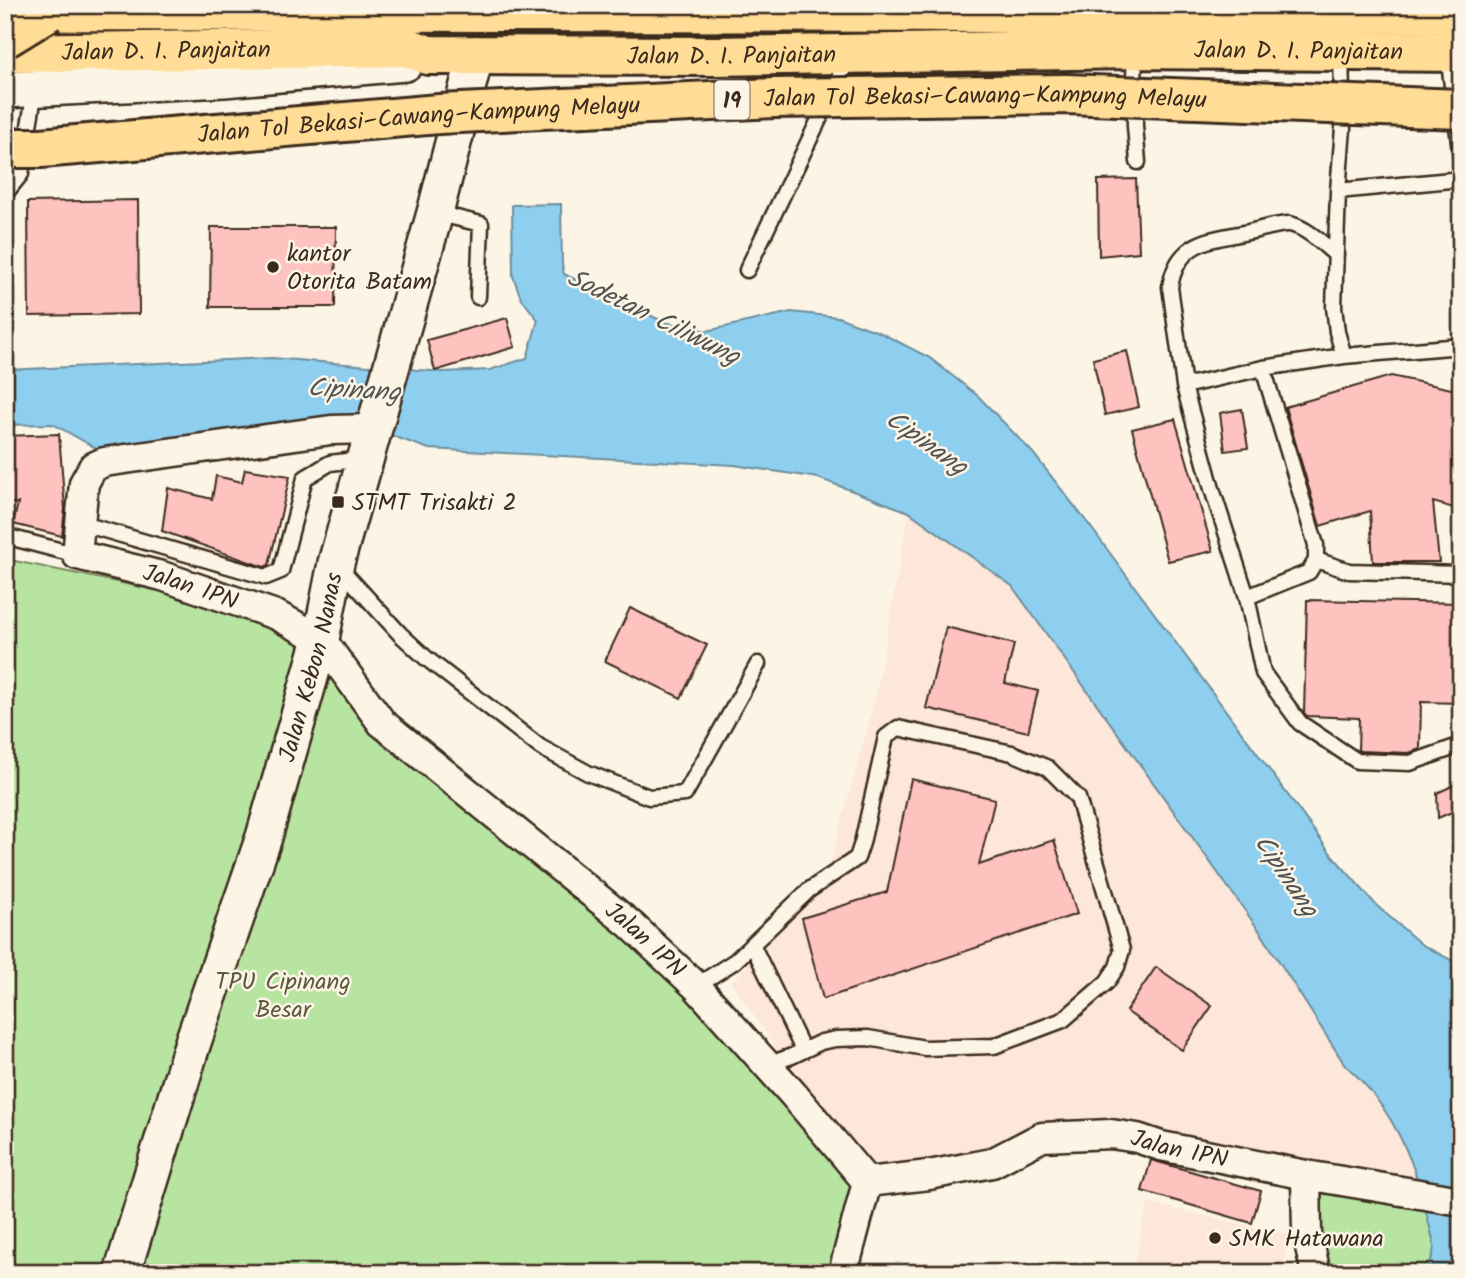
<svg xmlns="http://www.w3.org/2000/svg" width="1466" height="1278" font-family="Kalam,sans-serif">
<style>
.built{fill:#fde6da}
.green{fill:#b8e4a2;stroke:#7a8760;stroke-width:2}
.water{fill:#8ecfef;stroke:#6d8d9b;stroke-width:2}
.building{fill:#fec2bf;stroke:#3b2a1e;stroke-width:2}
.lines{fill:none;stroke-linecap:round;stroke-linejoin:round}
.service-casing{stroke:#3b2a1e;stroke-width:19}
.minor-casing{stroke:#3b2a1e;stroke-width:33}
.tertiary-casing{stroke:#3b2a1e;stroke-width:40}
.trunk-casing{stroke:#3b2a1e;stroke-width:44}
.motorway-casing{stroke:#3b2a1e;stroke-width:44}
.service{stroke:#fcf5e5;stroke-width:14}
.minor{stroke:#fcf5e5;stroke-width:28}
.tertiary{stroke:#fcf5e5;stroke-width:35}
.trunk{stroke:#ffdd96;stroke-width:38}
.motorway{stroke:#ffdd96;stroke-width:38}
.motorway-bridge-casing{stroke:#3b2a1e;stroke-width:44;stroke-linecap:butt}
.motorway-bridge{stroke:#ffdd96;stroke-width:38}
.poi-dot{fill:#3b2a1e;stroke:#fcf5e5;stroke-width:2.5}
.labels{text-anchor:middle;stroke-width:5;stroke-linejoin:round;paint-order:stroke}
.shield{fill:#fcf5e5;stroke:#75675a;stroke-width:2}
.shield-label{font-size:23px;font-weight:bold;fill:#3b2a1e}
.street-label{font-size:24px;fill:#3b2a1e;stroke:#fcf5e5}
.poi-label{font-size:24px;fill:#3b2a1e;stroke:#fcf5e5;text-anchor:start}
.park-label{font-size:24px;fill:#5a583f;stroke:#fcf5e5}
.water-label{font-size:26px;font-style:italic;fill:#505352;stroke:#fcf5e5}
</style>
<rect width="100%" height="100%" fill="#fcf5e5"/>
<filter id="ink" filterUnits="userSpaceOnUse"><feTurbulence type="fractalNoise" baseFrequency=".0143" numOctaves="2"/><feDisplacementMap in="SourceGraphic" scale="14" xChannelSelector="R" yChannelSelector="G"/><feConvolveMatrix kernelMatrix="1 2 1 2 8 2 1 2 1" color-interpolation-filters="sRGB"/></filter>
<g filter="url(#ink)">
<!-- built -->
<path class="built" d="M909,512L1012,586L1261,933L1345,1065L1382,1106L1405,1146L1423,1195L1118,1135L867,1182L731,982L824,886L875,700Z
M1148,1203L1290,1235L1281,1273H1132Z"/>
<!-- green -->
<path class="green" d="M5,559L165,592L287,629L696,986L867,1182L843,1273H5Z
M1306,1175L1461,1201V1273H1316Z"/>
<!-- water -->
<path class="water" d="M561,204L562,264L564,274L664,322L707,331L791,312L838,317L881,333L930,358L978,396L1033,453L1090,526L1332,855L1377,906L1422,945L1461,965V1273H1427C1429,1265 1434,1255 1434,1246C1433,1238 1430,1228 1428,1220C1416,1162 1391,1105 1345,1065L1261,933L1012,586L909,512L818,478L734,465L429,449L373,429L117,460L53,424L5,425V370L272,358L443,372L490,370L527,358L538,320L521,298L513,276L512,205Z"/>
<!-- building -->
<path class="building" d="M1136,179L1139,252L1099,256L1098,180Z
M138,200L139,314L29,316L28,202Z
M211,227H336L335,307H210Z
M507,318L515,347L435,371L427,340Z
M1127,351L1139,407L1105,415L1093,359Z
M1391,376L1461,391V510L1433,502L1439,562H1373L1370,511L1320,526L1285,407Z
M1242,409L1248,448L1225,451L1220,413Z
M1175,419L1213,551L1168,561L1132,429Z
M59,434L65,509L62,536L13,524L18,503L5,504V436Z
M245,469L290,476L269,565L264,567L162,531L168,488L212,499L216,476L242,482Z
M1307,600L1461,603V703L1421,702L1420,749L1409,753L1360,751L1358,750L1359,718L1307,716L1304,713Z
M630,608L707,645L681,698L605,661Z
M946,627L1014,644L1005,683L1038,691L1028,732L926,708Z
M911,779L995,799L979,865L1054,840L1077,914L823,999L802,918L887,892Z
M1461,782V808L1438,818L1437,793Z
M1156,967L1212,1006L1182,1050L1126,1011Z
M1151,1160L1261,1191L1252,1223L1142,1191Z"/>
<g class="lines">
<defs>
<path id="service" d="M1134,50L1135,126L1138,162
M1341,54L1343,128L1338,191L1334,307L1337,332L1344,356L1263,368L1184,386L1212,489L1247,597L1263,673L1300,723L1357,761L1410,763L1461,745
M1448,54L1461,158
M1338,191L1461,179
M5,194L21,174L35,90
M436,213L481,224L478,297
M747,270L849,57
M1344,356L1461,346
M1184,386L1170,287C1178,238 1213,240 1253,231C1262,229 1282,223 1290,224C1307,228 1323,244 1336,255
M80,523L266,577L281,571L305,478L330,463L363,459
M5,536L77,555
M1316,560L1349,571L1461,574
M339,567L400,634L426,658L540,747L588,773L649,797L685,794L758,664
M1247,597L1309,572L1316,560V545L1263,368
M752,944L803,1050
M696,986L735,961L809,890L857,858L862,843L886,737L898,728L1012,753L1048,768L1078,798L1122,950L1117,967L1107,982L1063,1020L994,1046L925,1048L868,1038L836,1039L821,1042L792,1056L767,1065"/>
<g id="minor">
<path id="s1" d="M373,429L331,430L104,462L93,467L84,483L77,555L162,576L276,615L321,639L382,723L631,925L696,986L793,1094L867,1182L929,1175L992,1163L1042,1137L1111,1134L1137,1138L1161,1146L1306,1175L1461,1201"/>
<path d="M1306,1175L1307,1234L1316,1273"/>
<path d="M843,1273L867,1182"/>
</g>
<g id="tertiary">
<path d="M5,90L224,79L405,63"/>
<path id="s2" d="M122,1273L193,1042L264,837L321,639L336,563L435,213L476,54"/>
</g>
<g id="trunk">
<path id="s3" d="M5,53L407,47L428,55L717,56L1134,49L1461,52"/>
</g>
<path id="motorway" d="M5,13L49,11L1461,14"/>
</defs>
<!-- service casing -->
<use href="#service" class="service-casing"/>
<!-- minor casing -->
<use href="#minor" class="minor-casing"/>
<!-- tertiary casing -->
<use href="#tertiary" class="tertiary-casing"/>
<!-- trunk casing -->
<use href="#trunk" class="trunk-casing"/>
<!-- motorway casing -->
<use href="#motorway" class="motorway-casing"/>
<!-- service -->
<use href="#service" class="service"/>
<!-- minor -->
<use href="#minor" class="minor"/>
<!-- tertiary -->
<use href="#tertiary" class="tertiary"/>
<!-- trunk -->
<use href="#trunk" class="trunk"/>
<!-- motorway -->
<use href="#motorway" class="motorway"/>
<defs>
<g id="motorway-bridge">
<path d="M5,38L49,11"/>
<path id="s4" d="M5,148H41L439,114L775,98L1066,94L1461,109"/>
</g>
</defs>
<!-- motorway-bridge casing -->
<use href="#motorway-bridge" class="motorway-bridge-casing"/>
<!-- motorway-bridge -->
<use href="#motorway-bridge" class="motorway-bridge"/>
</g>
</g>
<!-- markers -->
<g class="poi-dot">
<circle cx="273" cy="267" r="7"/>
<rect x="331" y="495" width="14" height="14" rx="3.5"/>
<circle cx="1215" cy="1238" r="7"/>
</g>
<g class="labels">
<!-- shield labels -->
<rect class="shield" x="714.5" y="80.5" width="35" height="39" rx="5"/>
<g class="shield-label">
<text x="732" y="108">19</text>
</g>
<!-- street labels -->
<g class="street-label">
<text dy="8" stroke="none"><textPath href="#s3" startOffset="161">Jalan D. I. Panjaitan</textPath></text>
<text dy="8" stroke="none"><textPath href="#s3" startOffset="1295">Jalan D. I. Panjaitan</textPath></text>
<text dy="8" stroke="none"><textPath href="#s3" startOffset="728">Jalan D. I. Panjaitan</textPath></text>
<text dy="8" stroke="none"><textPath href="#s4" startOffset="982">Jalan Tol Bekasi–Cawang–Kampung Melayu</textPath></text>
<text dy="8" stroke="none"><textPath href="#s4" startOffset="415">Jalan Tol Bekasi–Cawang–Kampung Melayu</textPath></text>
<text dy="8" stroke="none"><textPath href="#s1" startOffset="492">Jalan IPN</textPath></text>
<text dy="8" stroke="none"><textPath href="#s2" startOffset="635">Jalan Kebon Nanas</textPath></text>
<text dy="8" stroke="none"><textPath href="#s1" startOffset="1078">Jalan IPN</textPath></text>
<text dy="8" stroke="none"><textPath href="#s1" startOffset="1729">Jalan IPN</textPath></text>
</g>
<!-- poi labels -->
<g class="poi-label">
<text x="287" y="261">kantor<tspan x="287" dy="28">Otorita Batam</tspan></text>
<text x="352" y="510">STMT Trisakti 2</text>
<text x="1229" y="1246">SMK Hatawana</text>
</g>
<!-- park labels -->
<g class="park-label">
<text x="283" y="989">TPU Cipinang<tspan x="283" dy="28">Besar</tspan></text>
</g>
<!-- water labels -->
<g class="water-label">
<text transform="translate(654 316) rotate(26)" y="9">Sodetan Ciliwung</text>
<text transform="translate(354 389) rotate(3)" y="9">Cipinang</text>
<text transform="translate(927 442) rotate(35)" y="9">Cipinang</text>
<text transform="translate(1287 875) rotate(56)" y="9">Cipinang</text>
</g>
</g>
<!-- margin -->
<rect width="1466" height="1278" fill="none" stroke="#fcf5e5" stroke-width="28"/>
<rect x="14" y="14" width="1438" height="1250" fill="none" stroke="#3b2a1e" stroke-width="2.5" filter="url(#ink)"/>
</svg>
